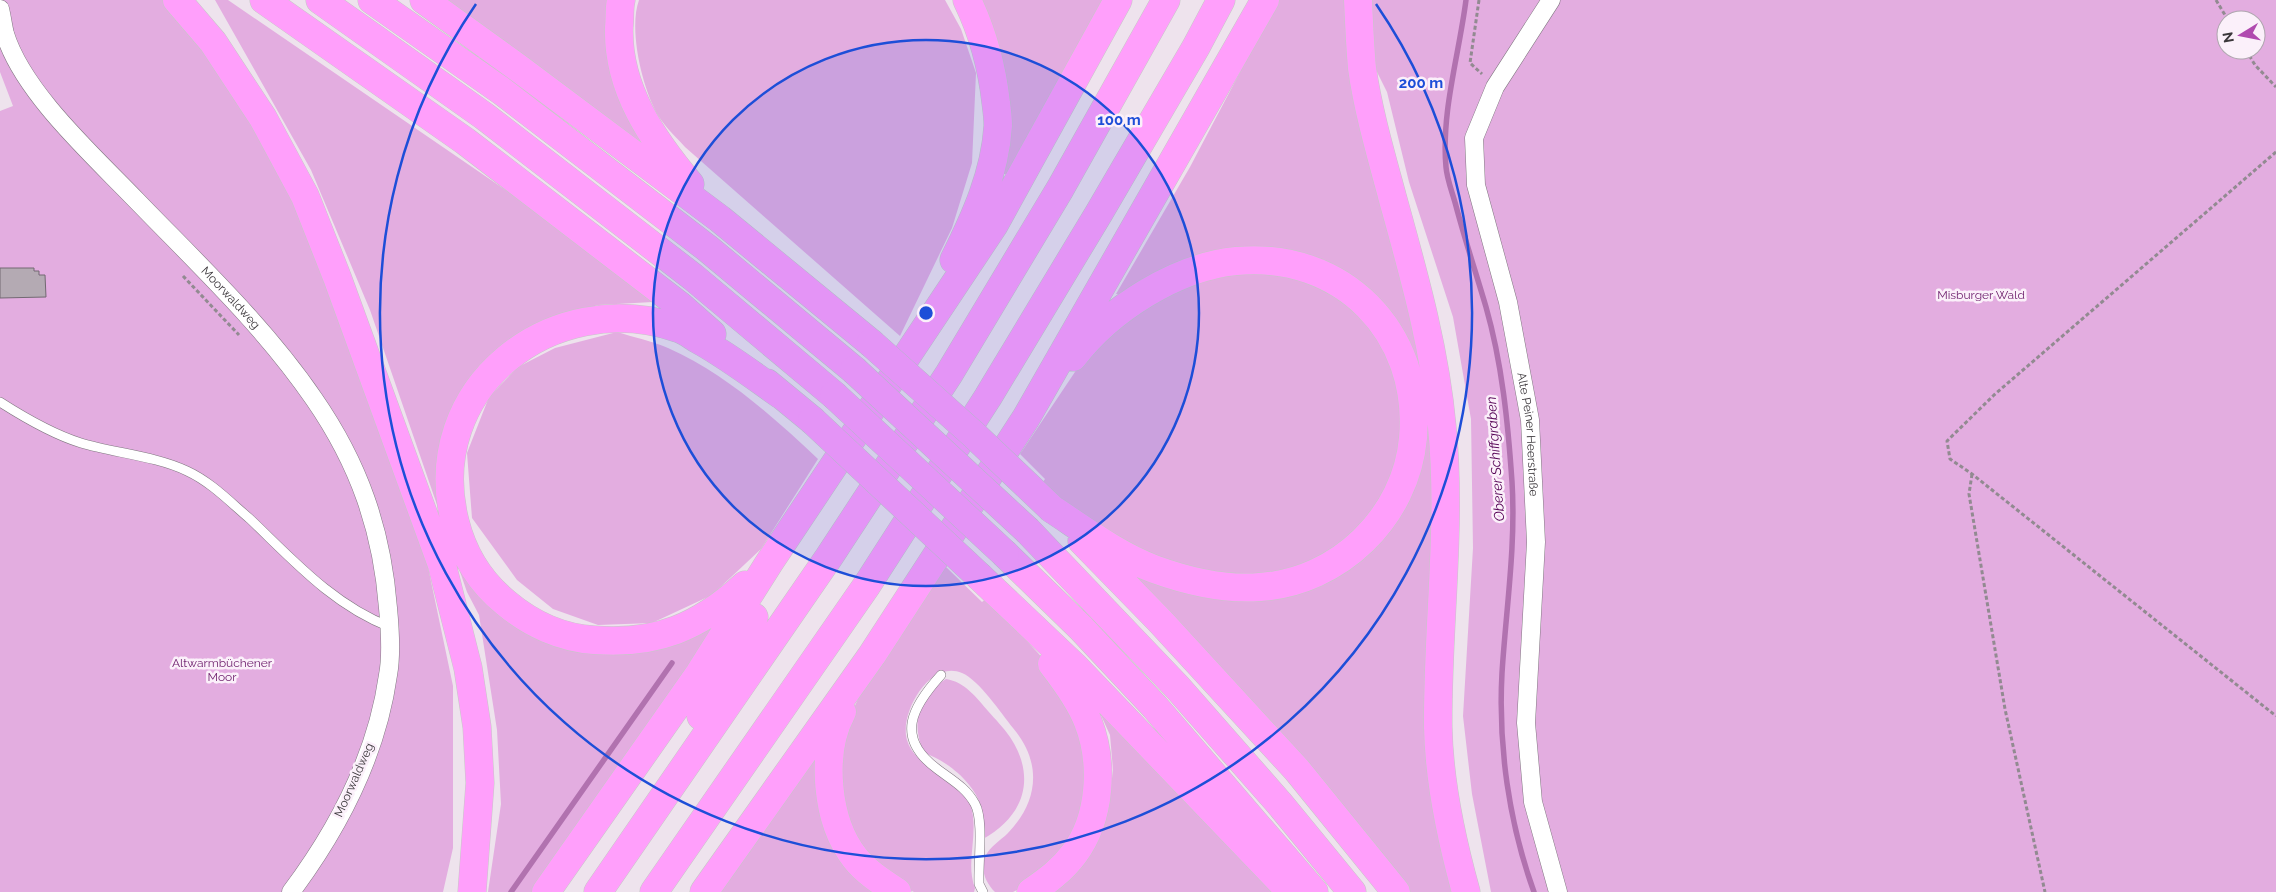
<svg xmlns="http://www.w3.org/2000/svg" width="2276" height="892" font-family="Raleway,sans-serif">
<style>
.green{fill:#e3ade0;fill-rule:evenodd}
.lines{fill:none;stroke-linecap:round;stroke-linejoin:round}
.stream{stroke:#b172af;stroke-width:5.5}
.building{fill:#b4aab3;stroke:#726972}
.lane-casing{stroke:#817881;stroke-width:10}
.street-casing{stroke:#817881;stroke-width:19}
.highway-casing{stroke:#c8c7c8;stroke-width:29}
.path{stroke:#928a91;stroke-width:3;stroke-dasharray:4 2.5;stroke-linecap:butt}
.lane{stroke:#fff;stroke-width:9}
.street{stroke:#fff;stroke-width:18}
.highway{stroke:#ff9ffb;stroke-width:28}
.highway-bridge-casing{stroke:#c8c7c8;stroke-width:29;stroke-linecap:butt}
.highway-bridge{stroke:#ff9ffb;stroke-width:28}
.ring{fill:none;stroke:#1d4ed8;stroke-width:2.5}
.labels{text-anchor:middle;stroke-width:5;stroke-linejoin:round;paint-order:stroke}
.park-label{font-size:12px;fill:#712470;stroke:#fbf0fa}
.street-label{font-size:12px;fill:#3b373b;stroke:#fbf0fa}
.water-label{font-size:14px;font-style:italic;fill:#560356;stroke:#fbf0fa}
.centre{fill:#1d4ed8;stroke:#fbf0fa;stroke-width:2.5}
.ring-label{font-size:15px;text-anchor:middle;font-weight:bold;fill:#1d4ed8;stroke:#fbf0fa;stroke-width:5;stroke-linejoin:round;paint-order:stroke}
</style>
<rect width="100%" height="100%" fill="#eee3ed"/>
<!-- green -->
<path class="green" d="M0,0H163L204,48L255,123L295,201L361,371L428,567L453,686V848L443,892H0V111L13,106L0,72Z
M215,0H228L561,228L653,302L598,305L545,321L451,425L466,566L577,647L728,615L536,892H488L501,804L497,730L479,615L467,592L370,310L311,170Z
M439,0H609L646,147Z
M639,0H945L961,29L976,73L972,163L952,228L900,336L685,147C677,138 666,128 659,117C643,91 628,30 639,0Z
M978,0H1109L1008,174H1001Z
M1278,0H1347L1435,438L1457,892H1410L1339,800L1137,578L1247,594L1386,529L1416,370L1304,258L1123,295L1116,294L1190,167Z
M1368,0H2276V892H1491L1472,794L1463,716L1473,548L1471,419L1453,317L1409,182L1387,92L1375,68ZM2226,20H2256V50H2226Z
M1232,270L1303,277L1358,311L1395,367L1404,436L1380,506L1347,541L1303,567L1256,576L1202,571L1147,555L1071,508L1043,482L1045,479L1020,454L1081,363L1147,303Z
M617,332C633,337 652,341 668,348C726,374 772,416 818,459L761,549L712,595L652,623L598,625L553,609L517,580L472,518L467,453L489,397L518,367L555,348Z
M944,565L982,602L987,598L1051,667L1091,761L1077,832L1035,881L1013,892H995C986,883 980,870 985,857C990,846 1000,841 1008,833C1039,801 1042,762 1013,728C1001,713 979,680 962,673C930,659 899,713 907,740C916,771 961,775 971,806C979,836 965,862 975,888L974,892H914L905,888L857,844L838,789L847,722L861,693Z
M946,679C965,682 976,697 988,711C995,719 1004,728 1010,737C1037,778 1024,816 983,839C982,828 983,815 980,804C973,782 946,760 924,753C911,724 917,697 946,679Z
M1099,711L1275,892H1053L1108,811L1113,770L1110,735Z
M825,732L821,768L882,892H713Z"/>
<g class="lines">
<!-- stream -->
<path class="stream" d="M1466,0C1459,55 1441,112 1446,167C1447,180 1453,194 1456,206C1465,240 1476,273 1486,307C1502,363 1508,423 1512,482C1516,546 1506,609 1502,673C1498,746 1509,823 1534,892
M511,892L672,663"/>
</g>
<!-- building -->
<path class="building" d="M0,268H34V271H39V275H45L46,297L0,298Z"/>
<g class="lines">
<defs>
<path id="lane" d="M0,402C25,418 52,434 81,443C114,453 156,456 187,471C211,482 230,502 250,519C293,560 333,605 390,627
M941,675C912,707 895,737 936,768C950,779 966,787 975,804C984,820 978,863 979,884L983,892"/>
<g id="street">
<path id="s1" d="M1551,0L1495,87L1474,138L1476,185L1508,302L1530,420L1536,542L1526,723L1533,802L1558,892"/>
<path id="s2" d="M0,9C2,17 3,26 5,34C23,93 95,157 137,201C198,264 264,326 314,399C359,464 382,530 388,608C390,629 392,654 388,675C377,754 338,829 291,892"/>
</g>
<path id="highway" d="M177,0L213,42L263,118L305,196L337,277L442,565L468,668L477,727L480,783L472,892
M264,0L465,141L679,305L712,334
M320,0L484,116L693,277L834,395
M372,0L503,92L707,248L854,370
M424,0L517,67L720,219L871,343
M621,0C619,8 620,18 619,27C617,88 652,139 690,184
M1358,0C1359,23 1360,46 1362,68C1368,111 1381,155 1392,196C1413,272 1435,348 1442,427C1452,527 1437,627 1438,727C1439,783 1451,838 1466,892
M954,260C975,218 995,174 998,126C998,118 997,110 996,103C992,67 983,33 967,0
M767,383L812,420
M1052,509C1084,530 1117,555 1154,569C1187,581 1224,590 1260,587C1339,582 1406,517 1413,438C1422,332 1342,251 1236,261C1176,267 1110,309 1073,357
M1028,531L1178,688L1279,803L1352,892
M1082,541L1160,621L1297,770L1396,892
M1005,554L1081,628L1155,707L1314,892
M980,577L1075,667L1291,892
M745,585C699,627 657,645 594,640C562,638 531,624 506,603C480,582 463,554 455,522C421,388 552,286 677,328C685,330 692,336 699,340C728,356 754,376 781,395
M842,712C820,753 826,821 855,858C866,872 882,882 897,892
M701,716L754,617
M546,892L699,674L769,563L994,225L1118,0
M598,892L829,557L949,374L1060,189L1166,0
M654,892L867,585L988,397L1099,213L1196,47L1221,0
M704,892L872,655L1026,418L1265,0
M1031,892C1047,881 1062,870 1074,854C1101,818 1104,763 1088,722C1080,701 1066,682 1052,664"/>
</defs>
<!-- lane casing -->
<use href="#lane" class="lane-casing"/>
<!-- street casing -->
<use href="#street" class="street-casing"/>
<!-- highway casing -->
<use href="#highway" class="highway-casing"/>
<!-- path -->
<path class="path" d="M1479,0L1470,63L1482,74
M2216,0L2228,20
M2246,50L2255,65L2276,87
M2276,152L1994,395L1947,441L1950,459L1972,474L2276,716
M183,276L239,335
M1972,474L1969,494L2005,709L2045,892"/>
<!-- lane -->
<use href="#lane" class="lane"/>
<!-- street -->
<use href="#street" class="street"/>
<!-- highway -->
<use href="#highway" class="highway"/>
<defs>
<path id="highway-bridge" d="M871,343L973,434L1052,509
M854,370L1028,531
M834,395L1005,554
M812,420L980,577"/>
</defs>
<!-- highway-bridge casing -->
<use href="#highway-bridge" class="highway-bridge-casing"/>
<!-- highway-bridge -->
<use href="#highway-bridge" class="highway-bridge"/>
</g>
<!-- distance rings -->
<circle cx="926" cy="313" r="273" fill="#1d4ed8" fill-opacity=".12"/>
<g class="ring">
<circle cx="926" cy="313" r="273"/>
<path d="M1376 4A546 546 0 1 1 476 4"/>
</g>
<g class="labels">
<!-- park labels -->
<g class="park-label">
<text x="1981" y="299">Misburger Wald</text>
<text x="222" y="667">Altwarmbüchener<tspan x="222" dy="14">Moor</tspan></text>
</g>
<!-- street labels -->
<g class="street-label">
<text dy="4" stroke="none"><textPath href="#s2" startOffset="375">Moorwaldweg</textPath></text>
<text dy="4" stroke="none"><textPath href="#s1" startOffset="461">Alte Peiner Heerstraße</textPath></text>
<text transform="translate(354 780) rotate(-66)" y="4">Moorwaldweg</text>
</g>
<!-- water labels -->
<g class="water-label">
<text transform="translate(1495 459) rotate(-94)" y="5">Oberer Schiffgraben</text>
</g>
</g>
<circle cx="926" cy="313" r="8" class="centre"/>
<g class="ring-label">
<text x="1421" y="88">200 m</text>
<text x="1119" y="125">100 m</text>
</g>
<!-- north arrow -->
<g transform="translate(2241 35) rotate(260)"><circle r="24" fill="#fbf0fa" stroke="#aea6ae"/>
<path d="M0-4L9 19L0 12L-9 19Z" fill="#b04aaf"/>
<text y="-8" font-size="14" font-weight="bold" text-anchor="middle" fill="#3b373b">N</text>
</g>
</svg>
